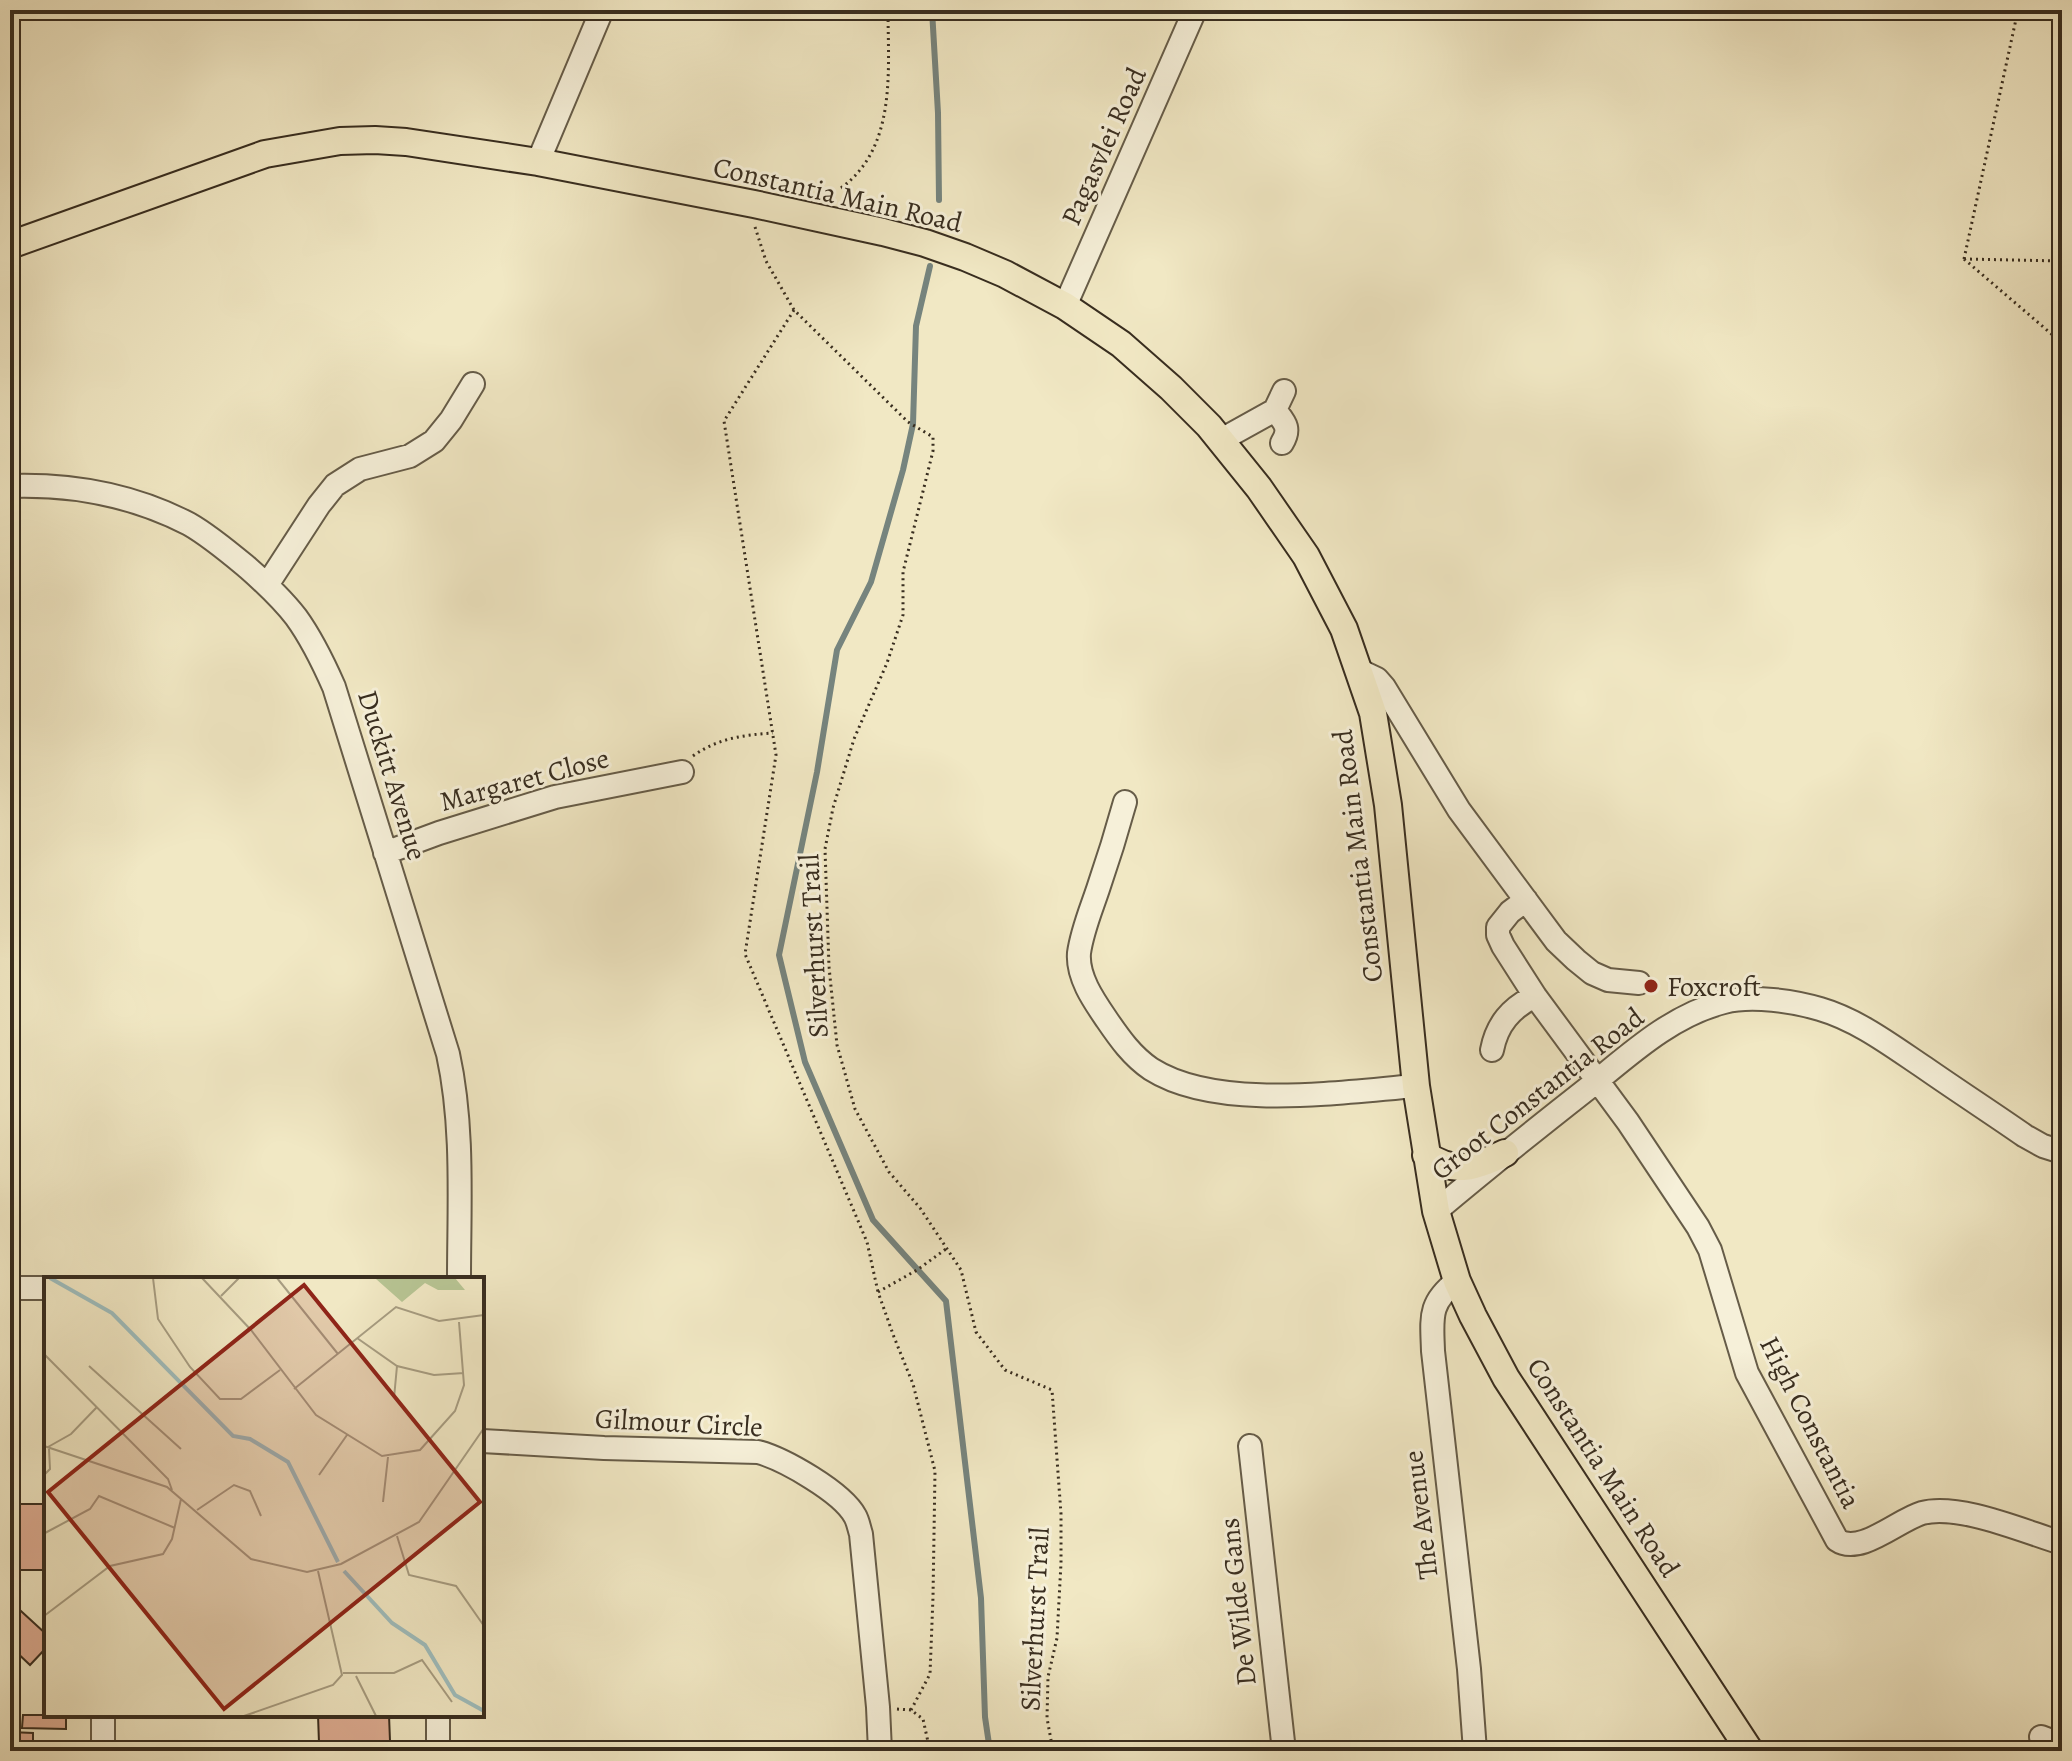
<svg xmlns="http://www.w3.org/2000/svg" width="2072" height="1761" font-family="Alegreya,serif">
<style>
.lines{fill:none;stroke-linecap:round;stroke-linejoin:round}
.stream{stroke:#76847e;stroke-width:6}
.building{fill:#dead93;stroke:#382d1f;stroke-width:2}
.minor-casing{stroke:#665c48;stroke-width:26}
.major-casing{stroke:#382d1f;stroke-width:30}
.path{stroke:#382d1f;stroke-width:3;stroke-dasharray:2 4;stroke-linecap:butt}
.minor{stroke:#f6f0d9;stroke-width:22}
.major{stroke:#f1e8c4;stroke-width:26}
.poi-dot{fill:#8f2418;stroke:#f6f0d9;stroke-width:3}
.labels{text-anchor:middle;stroke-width:6;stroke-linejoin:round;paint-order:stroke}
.street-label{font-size:28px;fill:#382d1f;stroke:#f6f0d9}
.poi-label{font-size:28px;fill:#382d1f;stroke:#f6f0d9;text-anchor:start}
.inset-river{fill:none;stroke:#9fbebe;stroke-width:4}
.inset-road{fill:none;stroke:#a79d82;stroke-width:2}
.view{fill:#8f2418;fill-opacity:0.15;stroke:#8f2418;stroke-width:4}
.inset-edge{fill:none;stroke:#382d1f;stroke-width:4}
</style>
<rect width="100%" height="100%" fill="#f1e8c4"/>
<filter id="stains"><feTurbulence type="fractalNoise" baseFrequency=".0025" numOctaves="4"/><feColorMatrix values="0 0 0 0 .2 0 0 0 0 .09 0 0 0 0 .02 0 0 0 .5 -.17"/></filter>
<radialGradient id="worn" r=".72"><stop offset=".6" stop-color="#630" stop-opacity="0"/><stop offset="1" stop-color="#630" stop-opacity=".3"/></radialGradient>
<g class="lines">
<!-- stream -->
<path class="stream" d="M932,10L938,113L939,200
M930,266L916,326L913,424L903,470L871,582L837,650L817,772L779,955L805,1062L873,1220L946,1301L981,1598L985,1717L990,1751"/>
</g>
<!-- building -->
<path class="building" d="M15,1504H46V1570H17Z
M10,1601L46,1634V1648L30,1665L10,1646Z
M23,1715H66V1729L22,1728Z
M318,1715H389L390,1741L319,1743Z
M10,1732L33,1733V1751H10Z"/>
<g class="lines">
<defs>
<path id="minor" d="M538,162L602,10
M1065,306L1195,10
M1275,410C1285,423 1291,428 1282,443
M1221,440L1275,410L1284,391
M10,486C72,484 133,495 189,524C210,536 230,553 248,568C265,583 282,599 296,617C312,639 323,662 334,687L448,1054C464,1127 459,1205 459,1279
M267,585L319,505L335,485L360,469L410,456L434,441L451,420L473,384
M1358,670L1377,679L1384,687L1459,810L1556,941L1576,960L1592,973L1608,980L1639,983
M1125,802C1117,831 1108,860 1098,889C1091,910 1082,931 1079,953C1077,977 1094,1001 1107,1020C1120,1039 1132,1056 1151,1069C1217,1111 1341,1092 1416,1086
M385,853L439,833L555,797L682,772
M1526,900L1510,912L1498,927V935L1503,946L1535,996L1628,1122L1698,1227L1710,1250L1747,1373L1837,1540C1860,1556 1898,1520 1922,1513C1959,1503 2025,1532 2062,1543
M1492,1050C1497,1024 1511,1008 1535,996
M1436,1211C1486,1169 1536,1129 1587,1089C1629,1055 1670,1016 1724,1002C1751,995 1794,1001 1820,1009C1858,1020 1892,1046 1925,1068C1958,1091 1992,1113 2025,1136L2043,1146L2062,1152
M1457,1281C1428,1303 1432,1318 1433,1351L1469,1669L1475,1751
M10,1288H46
M482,1441L604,1448L758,1452C784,1459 842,1492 855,1516C858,1521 859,1528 861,1534L878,1707L880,1751
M1250,1446L1284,1751
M2041,1737L2062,1745
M103,1751V1715
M438,1751V1715"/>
<path id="major" d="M10,245L265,154L340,141L375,140L406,142L538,162L754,204L883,232L925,243L965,257L1005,274L1065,306L1121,344L1171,388L1209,426L1259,488L1306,556L1344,629L1373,713L1388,805L1416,1086L1436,1211L1457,1281L1473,1316L1506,1378L1750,1751
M1426,1155C1455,1175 1476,1167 1505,1153"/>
</defs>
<!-- minor casing -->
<use href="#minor" class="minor-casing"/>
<!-- major casing -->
<use href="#major" class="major-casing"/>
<!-- path -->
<path class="path" d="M841,188C897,147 888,71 888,10
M755,227L766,261L794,310L908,422L933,437V451L903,572V615L887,663L854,739L833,808L825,849L829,967L837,1045L855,1109L889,1172L920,1208L961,1270L976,1332L1005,1370L1052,1390L1061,1514V1563L1057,1638L1048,1677L1047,1718L1053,1751
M1964,259L2018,10
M1964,259L2062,343
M1964,259L2062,261
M794,310L724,421L776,755L745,954L867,1242L878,1292
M693,756C718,738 744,735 773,733
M897,1709L911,1710L923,1719L930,1751
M911,1710L930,1674L933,1597L935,1471L913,1384L894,1337L878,1292L917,1270L946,1249"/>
<!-- minor -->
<use href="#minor" class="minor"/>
<!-- major -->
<use href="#major" class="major"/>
</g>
<!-- markers -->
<circle class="poi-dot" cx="1651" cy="986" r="8"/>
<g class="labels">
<!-- street labels -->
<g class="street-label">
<text transform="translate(1103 146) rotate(-66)" y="10">Pagasvlei Road</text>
<text transform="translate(838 194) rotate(13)" y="10">Constantia Main Road</text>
<text transform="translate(393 775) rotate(73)" y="10">Duckitt Avenue</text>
<text transform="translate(524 779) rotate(-15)" y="10">Margaret Close</text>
<text transform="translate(1357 856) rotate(-97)" y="10">Constantia Main Road</text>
<text transform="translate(813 946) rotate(-93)" y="10">Silverhurst Trail</text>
<text transform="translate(1537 1093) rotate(-38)" y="10">Groot Constantia Road</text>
<text transform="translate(679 1422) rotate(3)" y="10">Gilmour Circle</text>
<text transform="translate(1811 1422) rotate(63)" y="10">High Constantia</text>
<text transform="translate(1604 1467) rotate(57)" y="10">Constantia Main Road</text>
<text transform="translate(1420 1515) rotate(-97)" y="10">The Avenue</text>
<text transform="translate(1237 1602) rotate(-96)" y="10">De Wilde Gans</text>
<text transform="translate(1034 1619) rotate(-87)" y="10">Silverhurst Trail</text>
</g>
<!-- poi labels -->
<g class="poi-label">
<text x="1667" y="996">Foxcroft</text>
</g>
</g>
<!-- overview -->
<g transform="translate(44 1277)">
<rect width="440" height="440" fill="#f1e8c4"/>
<path d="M411,1L421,13H394L381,6L358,25L332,2Z" fill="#b8c695"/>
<path class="inset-river" d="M6,1L68,36L189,159L206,162L244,185L294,285M300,294L348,346L381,368L411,418L440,434"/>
<path class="inset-road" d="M109,1L114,42L146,90L176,122H197L236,93M158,1L207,53L272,138L338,179L376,173L411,134L420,108L415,45M233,1L294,77M177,19L195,1M313,61L353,89L390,98L420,96M0,77L124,202L128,213M45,89L137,172M250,112L352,30L395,44L440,38M350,121L353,89M0,169L123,210L207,282L263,295L297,287L375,245L440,151M4,170L27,157L53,130M0,198L6,192L5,172M275,198L303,158M339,225L344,180M153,233L190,208L206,214L217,239M1,256L46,232L55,219L131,251M353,259L365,298L412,309L440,349M0,339L66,289L119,277L128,262L137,222M299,396H350L378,383L408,425M312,399L332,439M200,439L289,408L298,398L274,294"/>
<path class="view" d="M260,8L436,225L180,432L4,215Z"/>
<rect width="440" height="440" class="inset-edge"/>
</g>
<!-- margin -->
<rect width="2072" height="1761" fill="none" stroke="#f1e8c4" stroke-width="40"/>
<rect x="12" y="12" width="2048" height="1737" fill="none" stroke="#382d1f" stroke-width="4"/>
<rect x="20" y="20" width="2032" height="1721" fill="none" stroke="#382d1f" stroke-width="2"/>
<rect width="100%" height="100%" filter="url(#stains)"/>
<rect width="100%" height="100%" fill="url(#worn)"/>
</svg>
